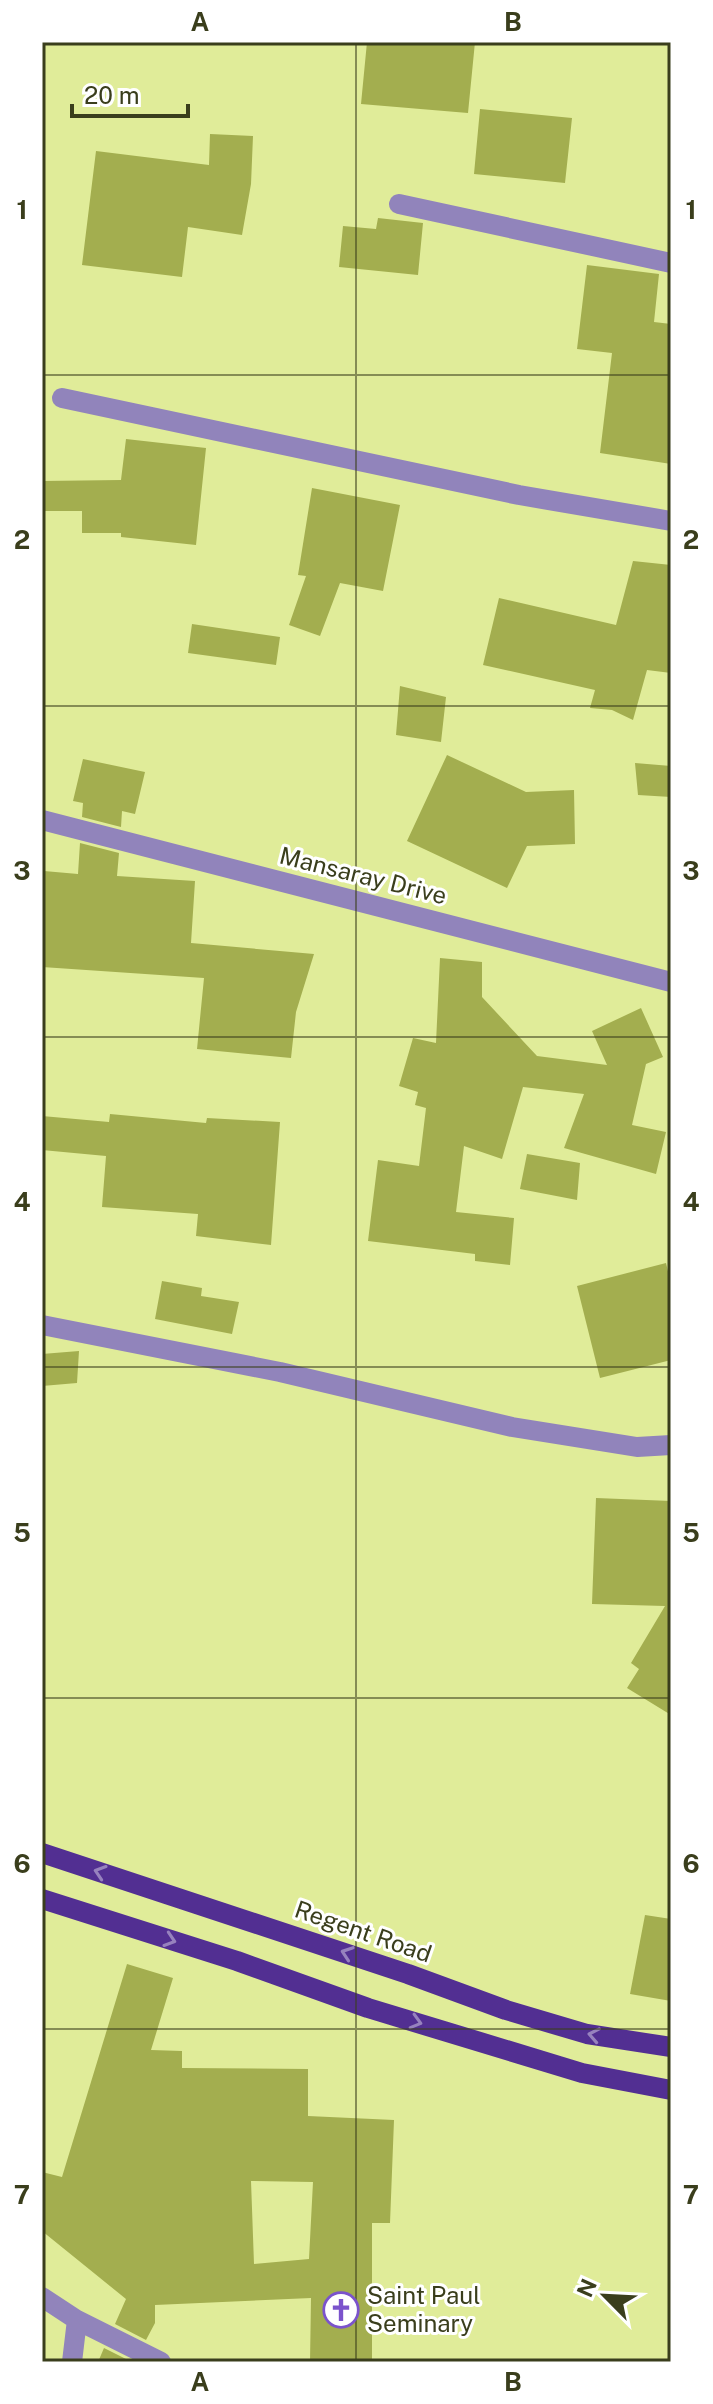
<svg xmlns="http://www.w3.org/2000/svg" width="713" height="2404" font-family="'Public Sans',sans-serif">
<style>
.building{fill:#a3ae4f;fill-rule:evenodd}
.lines{fill:none;stroke-linecap:round;stroke-linejoin:round}
.minor{stroke:#9184bb;stroke-width:20}
.major{stroke:#522f92;stroke-width:20}
.oneway{stroke:#9782be}
.grid{fill:none;stroke:#3a3e1c;stroke-width:2;stroke-opacity:0.55}
.labels{text-anchor:middle;stroke-width:6;stroke-linejoin:round;paint-order:stroke}
.street-label{font-size:24px;fill:#3a3e1c;stroke:#fff}
.poi-label{font-size:24px;fill:#3a3e1c;stroke:#fff;text-anchor:start}
.neatline{fill:none;stroke:#3a3e1c;stroke-width:3}
.grid-label{font-size:26px;text-anchor:middle;font-weight:bold;fill:#3a3e1c}
</style>
<rect width="100%" height="100%" fill="#e0ec99"/>
<!-- building -->
<path class="building" d="M367,42H475L468,113L361,104Z
M480,109L572,118L565,183L474,174Z
M210,134L253,136L251,184L242,235L188,227L182,277L82,265L96,151L209,165Z
M378,218L423,223L418,275L339,267L343,226L376,229Z
M587,265L659,274L654,322L671,324V464L600,453L612,353L577,349Z
M126,439L206,448L196,545L121,537V533H82V511H42V481L121,480Z
M312,488L400,505L383,591L340,583L320,636L289,625L306,576L298,575Z
M633,561L671,565V673L647,670L633,720L612,710L590,708L595,690L483,665L499,598L616,625Z
M192,624L280,637L276,665L188,653Z
M400,686L446,697L441,742L396,735Z
M447,755L526,792L574,790L575,844L527,846L507,888L407,841Z
M83,759L145,772L135,814L122,811L121,827L82,817L83,803L73,801Z
M635,763L671,766V797L638,795Z
M80,843L119,853L117,876L195,881L191,943L314,954L296,1012L291,1058L197,1049L204,978L42,967L44,871L78,874Z
M440,958L482,962V997L537,1056L607,1065L592,1031L641,1008L663,1057L646,1064L632,1125L666,1132L656,1174L564,1148L584,1094L523,1087L502,1159L464,1146L456,1212L514,1218L510,1265L475,1261V1254L368,1241L378,1160L419,1166L426,1108L415,1105L418,1092L399,1086L413,1038L436,1043Z
M110,1114L206,1123L207,1118L280,1122L271,1245L196,1236L198,1214L102,1207L106,1156L42,1150V1116L109,1122Z
M527,1154L580,1163L577,1200L520,1189Z
M666,1263L671,1284V1360L600,1378L577,1286Z
M162,1281L202,1288L201,1296L239,1302L232,1334L155,1319Z
M79,1351L77,1383L42,1386V1354Z
M596,1498L671,1501V1715L627,1688L639,1669L631,1663L665,1606L592,1604Z
M645,1915L671,1919V2001L630,1994Z
M127,1964L173,1978L151,2050L182,2051V2068L308,2069V2116L394,2120L390,2223H372V2362H310L311,2298L155,2305V2323L146,2340L115,2324L126,2299L42,2231V2172L62,2177ZM251,2181L313,2182L309,2259L254,2264Z
M104,2348L132,2362H98Z"/>
<g class="lines">
<!-- minor -->
<path class="minor" d="M399,204L671,263
M62,398L519,495L671,521
M42,820L671,982
M42,1325L280,1372L512,1427L637,1447L671,1445
M42,2297L77,2320L161,2362
M72,2362L77,2320"/>
<!-- major -->
<path class="major" d="M42,1853L408,1974L506,2010L587,2034L671,2047
M42,1899L237,1961L368,2008L582,2073L671,2090"/>
</g>
<!-- one-way arrows -->
<defs><path id="oneway-chevron" d="M-2-3.5L2.5 0L-2 3.5" fill="none" stroke-width="1.6" stroke-linecap="round" stroke-linejoin="round" transform="scale(2)"/></defs>
<g class="oneway">
<use href="#oneway-chevron" transform="translate(100 1872) rotate(-162)"/>
<use href="#oneway-chevron" transform="translate(170 1940) rotate(18)"/>
<use href="#oneway-chevron" transform="translate(347 1953) rotate(-161)"/>
<use href="#oneway-chevron" transform="translate(416 2022) rotate(16)"/>
<use href="#oneway-chevron" transform="translate(594 2035) rotate(-169)"/>
</g>
<!-- grid -->
<path class="grid" d="M356,42V2362M42,375H671M42,706H671M42,1037H671M42,1367H671M42,1698H671M42,2029H671"/>
<!-- icons -->
<defs>
<symbol id="church-ring" viewBox="-11 -11 22 22"><circle r="9.5" fill="#fff" stroke="#7b53cc" stroke-width="1.5"/><path d="M-1.2-6h2.4v3.5h3.3v2.4h-3.3V6h-2.4V-.1h-3.3v-2.4h3.3Z" fill="#7b53cc"/></symbol>
</defs>
<g fill-rule="evenodd">
<use href="#church-ring" x="321" y="2290" width="40" height="40"/>
</g>
<g class="labels">
<!-- street labels -->
<g class="street-label">
<text transform="translate(363 876) rotate(14)" y="8">Mansaray Drive</text>
<text transform="translate(363 1932) rotate(19)" y="8">Regent Road</text>
</g>
<!-- poi labels -->
<g class="poi-label">
<text x="367" y="2304">Saint Paul<tspan x="367" dy="28">Seminary</tspan></text>
</g>
</g>
<!-- border -->
<rect width="713" height="2404" fill="none" stroke="#ffffff" stroke-width="88"/>
<!-- north arrow -->
<g transform="translate(605 2296) rotate(294)" stroke="#ffffff" stroke-width="6" paint-order="stroke">
<path d="M0-6L14 30L0 20L-14 30Z" fill="#3a3e1c"/>
<text y="-12" font-size="22" font-weight="bold" text-anchor="middle" fill="#3a3e1c">N</text>
</g>
<!-- scale -->
<path d="M72 104v12h116v-12" fill="none" stroke="#3a3e1c" stroke-width="4"/>
<text x="84" y="104" font-size="24" fill="#3a3e1c" stroke="#ffffff" stroke-width="6" paint-order="stroke">20 m</text>
<rect x="44" y="44" width="625" height="2316" class="neatline"/>
<g class="grid-label">
<text x="200" y="31">A</text>
<text x="513" y="31">B</text>
<text x="22" y="219">1</text>
<text x="691" y="219">1</text>
<text x="22" y="549">2</text>
<text x="691" y="549">2</text>
<text x="22" y="880">3</text>
<text x="691" y="880">3</text>
<text x="22" y="1211">4</text>
<text x="691" y="1211">4</text>
<text x="22" y="1542">5</text>
<text x="691" y="1542">5</text>
<text x="22" y="1873">6</text>
<text x="691" y="1873">6</text>
<text x="22" y="2204">7</text>
<text x="691" y="2204">7</text>
<text x="200" y="2391">A</text>
<text x="513" y="2391">B</text>
</g>
</svg>
